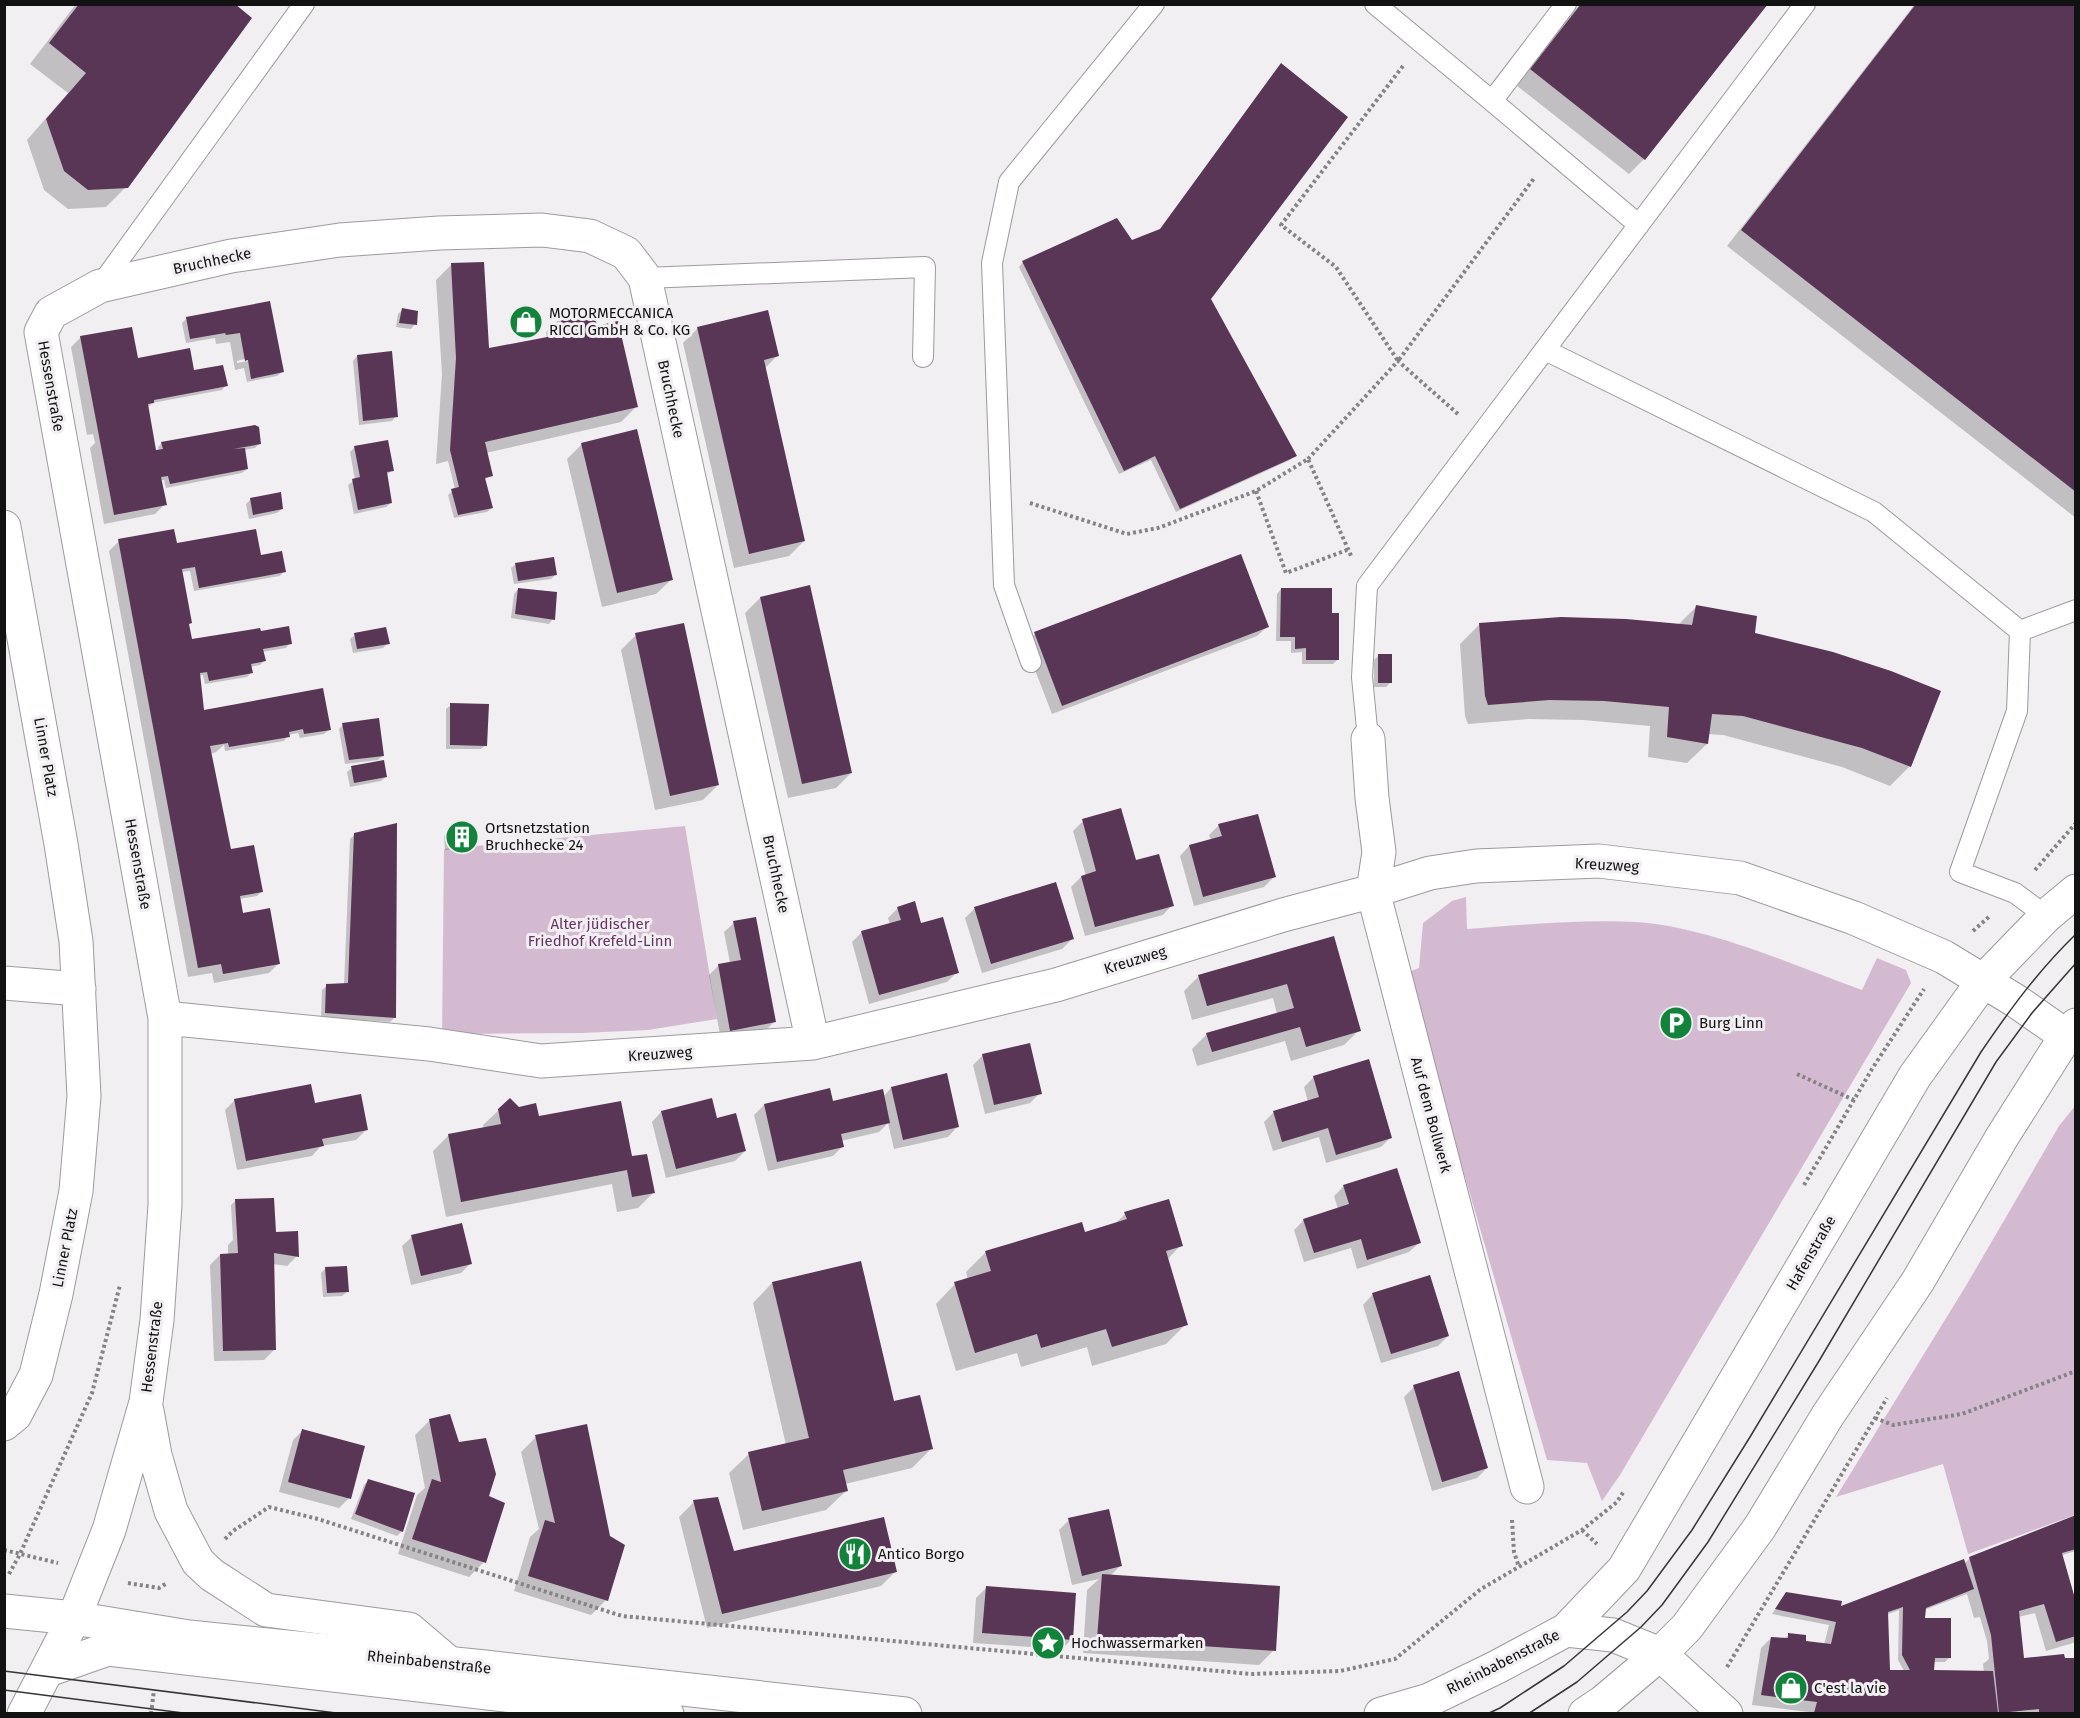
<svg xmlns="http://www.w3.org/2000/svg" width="2080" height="1718" font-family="'Fira Sans',sans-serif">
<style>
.green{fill:#d4bad1}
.shadow{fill:#0003;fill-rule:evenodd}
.building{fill:#593556;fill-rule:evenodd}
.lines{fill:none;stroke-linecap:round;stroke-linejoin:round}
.service-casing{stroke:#9c9a9c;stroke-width:22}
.minor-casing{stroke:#9c9a9c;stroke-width:35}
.secondary-casing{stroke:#9c9a9c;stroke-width:35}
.path{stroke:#858385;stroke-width:4;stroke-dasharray:3 3;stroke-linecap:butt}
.service{stroke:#fff;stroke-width:20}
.minor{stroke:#fff;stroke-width:33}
.secondary{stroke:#fff;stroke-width:33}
.tram{stroke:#373637;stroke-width:1.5}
.labels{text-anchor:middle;stroke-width:6;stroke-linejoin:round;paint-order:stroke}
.street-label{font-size:15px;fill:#131213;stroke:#f2eff2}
.poi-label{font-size:15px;fill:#131213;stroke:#f2eff2;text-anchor:start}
.park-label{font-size:15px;fill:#673364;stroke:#f2eff2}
</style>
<rect width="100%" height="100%" fill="#f2eff2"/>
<!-- green -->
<path class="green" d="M685,826L717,1019L648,1030L582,1033L442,1034L444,849Z
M1466,897L1467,929C1521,925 1582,919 1636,922C1710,927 1792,965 1862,990L1877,958L1906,970L1911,983L1620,1475L1602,1501L1587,1463L1547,1460L1406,973L1419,968L1423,923L1452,901Z
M2075,1106V1515L1968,1554L1943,1464L1836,1497L1967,1284L2059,1126Z"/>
<!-- shadow -->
<path class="shadow" d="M76,4H232L126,187L106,207L68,209L44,190L27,140L68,93L30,64Z
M1580,4H1766L1644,159L1629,174L1516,85Z
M1915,4H2076V518L1727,246Z
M1131,242L1210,299L1295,455L1290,460L1176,512L1151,460L1119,474L1019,267L1023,262Z
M451,265L487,350L547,339L546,332L561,317L596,328L636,407L621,422L486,453L492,475L484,480L492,508L487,512L454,518L448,495L455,489L448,461L436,464L442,374L436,280Z
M268,303L282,372L277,376L247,382L244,368L235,370L230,342L216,344L215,338L186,343L182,323L187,318ZM252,357L248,361L237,363V361Z
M402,310L415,324L411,329L396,327L398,314Z
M698,328L777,356L764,369L804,541L789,556L734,568L683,343Z
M81,337L137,360L193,372L226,385L222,390L152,403L147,408L155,452L159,451L158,447L162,443H260L255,448L244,450L247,469L242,473L166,488L164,480H160L165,504L155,514L104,524L90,448L95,443L93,434L87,435L71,347Z
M357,356L396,416L392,421L359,425L353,361Z
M582,444L671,580L656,594L602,607L567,459Z
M355,447L393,470L386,475L391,503L386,507L354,514L348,485L355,480L350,452Z
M251,499L282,509L277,513L249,519L246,504Z
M119,541L260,556L284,571L280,576L194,591L190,571L180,572L191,641L260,633L290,643L286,648L262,652L264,661L260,665L250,667L251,673L247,677L205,684L203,675L198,676L204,712L329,730L324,734L300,738L298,733L288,735L284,741L225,751L224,745L216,752L210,754L229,851L262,891L257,896L239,899L242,915L279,963L269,973L214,983L212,973L188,977L109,551Z
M516,564L556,574L551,579L514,584L511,568Z
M518,589L553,619L549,624L511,618L514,594Z
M1281,589L1331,615L1338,659L1333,664H1302V652L1291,653V641H1276L1277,594Z
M760,598L851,773L836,788L788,798L745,613Z
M1696,607L1753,635L1910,766L1890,786L1842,767L1723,735L1708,734L1707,744L1687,763L1648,757L1650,726L1583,720L1528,719L1468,724L1465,716L1460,644L1480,624L1678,625Z
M1267,627L1257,636L1052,714L1025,644L1035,634Z
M355,635L388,643L383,648L353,653L350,639Z
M636,635L718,785L703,800L655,810L621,650Z
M1379,655L1391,682L1386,687H1374V660Z
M451,705L486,745L481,749H446V709Z
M343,725L383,755L378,760L345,764L339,729Z
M352,768L386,777L381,781L350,787L347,772Z
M1083,821L1135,862L1172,905L1163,915L1085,936L1071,887L1081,877L1086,876L1073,831Z
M1219,825L1274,877L1264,887L1194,906L1180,856L1189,846L1211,840L1209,835Z
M448,832L476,842L471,847L445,850L444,836Z
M354,835L395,1017L390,1022L321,1017L322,990L327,986L344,985L350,839Z
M898,908L920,925L957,972L947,982L869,1004L852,942L862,932L890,924L888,918Z
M974,909L1072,939L1062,949L982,973L965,918Z
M734,923L774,1022L764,1032L721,1040L709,975L719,965L730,963L724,932Z
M1333,938L1359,1030L1344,1045L1291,1061L1285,1041L1197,1066L1192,1049L1207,1034L1277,1014L1273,998L1192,1020L1184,991L1199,976Z
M983,1055L1040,1093L1030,1103L985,1114L973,1065Z
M1314,1077L1391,1137L1381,1147L1326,1163L1319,1137L1273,1151L1264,1122L1274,1112L1308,1102L1304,1087Z
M891,1088L957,1127L948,1137L894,1149L888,1123L879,1132L841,1141L843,1146L833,1156L768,1171L754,1115L764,1105L829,1090L832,1103L883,1097Z
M235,1100L314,1105L366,1130L356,1140L321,1146L312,1156L237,1170L225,1110Z
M519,1108L631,1158L653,1193L638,1208L617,1212L612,1184L446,1217L433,1151L448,1136L484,1129L483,1125L499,1110Z
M661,1112L716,1120L745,1151L735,1161L666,1178L652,1122Z
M1344,1186L1419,1243L1409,1252L1357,1269L1351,1248L1304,1262L1294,1230L1304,1220L1338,1209L1334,1196Z
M236,1200L275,1231L297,1256L287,1266L273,1264L274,1350L264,1360L214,1361L210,1265L220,1255H228V1245L233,1240L231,1205Z
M1125,1214L1181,1245L1167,1260L1186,1324L1166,1344L1092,1366L1087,1347L1021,1367L1017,1353L956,1371L936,1304L955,1284L968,1280L966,1272L985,1253L1081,1224L1084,1234L1114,1225Z
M412,1237L471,1263L461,1273L411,1285L402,1246Z
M326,1268L347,1292L342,1296L323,1297L321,1273Z
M1429,1277L1448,1336L1438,1346L1381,1363L1363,1305L1372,1295Z
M772,1283L893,1403L931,1449L912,1468L845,1484L846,1491L826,1510L743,1530L729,1473L749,1454L786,1445L753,1303Z
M1414,1387L1487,1468L1477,1478L1432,1491L1404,1397Z
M430,1420L458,1443L487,1497L484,1562L469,1577L398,1554L417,1495L425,1488L415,1435Z
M303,1430L349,1498L339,1508L279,1492L293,1440Z
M536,1437L606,1600L591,1615L514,1591L530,1537L539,1529L521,1452Z
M368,1481L402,1531L397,1536L351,1519L364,1485Z
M694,1502L733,1553L896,1571L881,1586L707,1628L679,1517Z
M2076,1516V1551L2062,1555L2076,1608V1641L2073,1643L2046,1651L2035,1613L2018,1617L2023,1659L2076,1660V1714H1807L1808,1712L1752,1705L1761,1648L1771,1638L1784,1639L1789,1635L1804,1642L1824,1645L1829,1625L1772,1614L1786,1594L1838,1611L1964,1564L1970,1558ZM1967,1594L1974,1618L1980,1617L1987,1641L1989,1659L1983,1664L1984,1673L1933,1672V1662H1945L1949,1658L1924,1619V1610ZM1899,1610L1898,1660L1904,1671H1889L1886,1615Z
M1069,1520L1120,1566L1110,1576L1274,1650L1259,1665L1083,1653L1087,1590L1099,1579L1072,1585L1059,1530Z
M986,1588L1072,1639L1062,1649L973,1643L976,1598Z"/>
<!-- building -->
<path class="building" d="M79,4H235L252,18L128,188L88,190L64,171L46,119L86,73L49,43Z
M1581,4H1768L1645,160L1530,69Z
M1916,4H2076V492L1741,230Z
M1281,63L1348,117L1211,299L1297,456L1180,509L1155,456L1124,471L1022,261L1117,218L1132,240L1160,229Z
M484,262L489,348L563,334L560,315L593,311L597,326L618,321L638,407L485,442L493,476L485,478L493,508L458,515L451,489L459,487L450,450L456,358L451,263Z
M270,301L284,372L251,379L248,360L245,361L240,333L226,335L225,333L190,339L186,317Z
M402,308L418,311L417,325L399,323Z
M768,310L779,356L764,360L805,541L749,554L697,327Z
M132,327L138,358L190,348L194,370L223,365L228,386L154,400V403L148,404L156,450L163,449L161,442L255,425L259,427L261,444L233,449L245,448L248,469L170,484L168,476L161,477L167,505L114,515L80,336Z
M392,351L398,417L363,421L357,355Z
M637,429L673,580L617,593L581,443Z
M388,440L394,471L387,472L392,503L358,510L352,479L360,477L354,446Z
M281,492L283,509L253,515L250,498Z
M174,529L177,543L256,529L261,555L282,551L286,572L199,588L195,567L182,569L192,623L189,624L192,639L260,628L261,631L289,626L292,644L263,649L266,661L251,664L253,673L209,681L207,672L200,673L204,710L323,688L331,730L304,734L303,729L289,732L290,737L229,747L228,743L210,746L231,849L254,845L263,892L240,896L243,913L270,908L280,964L223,974L221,964L198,968L118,539Z
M1241,554L1269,627L1062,706L1034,632Z
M554,557L557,575L518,581L515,563Z
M810,585L852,773L802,784L760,597Z
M518,588L557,592L555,620L515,614Z
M1281,588H1332V613H1339V660H1306V648L1295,649V637H1280Z
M1696,605L1757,616L1755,633L1833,652L1891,671L1941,691L1911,767L1862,748L1743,716L1712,714L1708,744L1667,737L1669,707L1604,701L1549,700L1488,705L1485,696L1479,623L1561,617L1626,619L1692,625Z
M684,623L719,785L670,796L635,633Z
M386,627L390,644L357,649L354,633Z
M1378,654H1392V683H1378Z
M450,703L489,704L487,746L450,745Z
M379,718L384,756L349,760L342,723Z
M384,760L387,777L354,783L351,766Z
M1121,808L1136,860L1159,854L1174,906L1095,927L1081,876L1096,871L1082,819Z
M1258,814L1276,877L1203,897L1189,845L1222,836L1218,824Z
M397,823L396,1018L325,1013L326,984L348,983L354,833Z
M475,827L477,843L449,846L448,830Z
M1056,882L1074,939L991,964L974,907Z
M915,901L921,923L943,917L959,973L879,995L861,931L901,920L897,907Z
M756,917L776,1022L730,1031L718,964L741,960L733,921Z
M1334,936L1361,1031L1306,1047L1300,1027L1212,1052L1206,1033L1294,1008L1287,984L1207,1006L1198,975Z
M1030,1043L1042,1094L994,1105L982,1054Z
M1369,1059L1392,1138L1336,1155L1328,1128L1282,1142L1273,1111L1319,1097L1313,1076Z
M947,1073L959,1127L903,1140L891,1087Z
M311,1084L315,1103L361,1094L368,1130L322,1139L324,1146L246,1161L234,1099Z
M830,1088L833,1101L883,1089L890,1123L841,1134L844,1147L777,1162L764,1104Z
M510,1098L519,1107L536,1103L539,1116L621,1101L632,1156L647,1154L655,1193L632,1197L627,1170L461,1202L448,1134L501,1124L498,1109Z
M712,1098L717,1118L736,1113L746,1151L676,1169L661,1111Z
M1397,1168L1421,1243L1367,1260L1361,1239L1314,1253L1303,1219L1349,1204L1343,1185Z
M274,1198L276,1232L298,1231L299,1257L274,1253L276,1350L223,1351L220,1254L238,1253L235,1199Z
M1169,1199L1183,1246L1166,1251L1188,1325L1112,1347L1106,1329L1041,1348L1037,1334L975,1353L954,1282L991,1271L985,1251L1082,1222L1085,1232L1127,1219L1124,1212Z
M462,1223L472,1264L421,1276L411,1235Z
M861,1261L894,1401L920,1395L933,1449L843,1470L848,1491L762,1511L748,1452L809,1438L772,1282Z
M347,1266L349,1292L327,1293L325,1267Z
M1430,1275L1449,1336L1391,1354L1372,1293Z
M1459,1371L1488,1468L1442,1482L1413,1385Z
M450,1414L459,1442L486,1438L496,1474L489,1496L505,1503L486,1563L412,1539L432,1479L441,1482L429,1419Z
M587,1424L610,1536L625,1545L608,1601L528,1576L545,1520L555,1523L535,1435Z
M302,1429L365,1446L351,1499L288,1482Z
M368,1479L415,1493L403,1532L355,1514Z
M718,1497L734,1551L884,1517L897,1572L722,1614L693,1500Z
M1109,1509L1122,1566L1082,1576L1068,1518Z
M2076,1515V1549L2062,1553L2076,1602V1636L2056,1642L2044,1604L2019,1611L2024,1658L2064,1654L2065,1658H2076V1713H2039V1709L1999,1713L1991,1635L1969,1557Z
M1964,1559L1974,1589L1926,1608L1925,1618H1951V1658H1935L1934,1670L1993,1671L1998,1713H1814L1817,1702L1761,1695L1771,1637L1788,1638V1633L1806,1635V1641L1831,1644L1836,1622L1775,1609L1786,1592L1842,1601L1841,1606ZM1903,1607L1902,1655L1910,1670H1890L1888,1612Z
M1102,1574L1280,1586L1276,1651L1097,1639Z
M986,1586L1076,1593L1073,1640L982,1633Z"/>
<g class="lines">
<defs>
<path id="service" d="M1375,4L1492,101
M1566,4L1492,101L1639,225
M645,278L925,267L923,357
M100,286L304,4
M1545,350L1874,512L2020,631L2076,610
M2020,631L2017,711L1960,872L2015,893L2046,916
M1031,662L1004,585L992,263L1009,182L1154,4
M1368,739L1362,677L1367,586L1805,4"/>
<path id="minor" d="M4,527L61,844L76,941L84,1096L76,1191L56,1294L36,1375L15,1415L4,1424
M1368,739L1372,798L1379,852L1373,891L1527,1487
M4,983L79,989
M165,1018L429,1044L541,1061L813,1043L1056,985L1283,915L1373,891L1430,873L1476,866L1599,861L1740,878L1854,918L1944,957L2016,1001L2066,1036
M147,1411L155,1455L171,1511L198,1562L212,1575L266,1610L409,1629L450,1664
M74,1618L109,1530L146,1402L157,1320L165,1205V1018L41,332L51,313L100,286L231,256L340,240L439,233L542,230L590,236L626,253L645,278L813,1043
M1566,1630L1613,1635L1660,1654L1726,1714
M48,1670L108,1649L667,1714"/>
<path id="secondary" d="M4,1611L74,1618L189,1637L485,1667L905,1714
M24,1714L74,1618
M1381,1714L1429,1700L1497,1667L1566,1630L1624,1569L1915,1076L1984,980L2046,916L2076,891
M1585,1714L1603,1702L1660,1654L1687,1627L1760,1527L1828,1415L1918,1281L2002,1137L2066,1036L2076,1025"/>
</defs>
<!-- service casing -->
<use href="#service" class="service-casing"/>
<!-- minor casing -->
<use href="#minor" class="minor-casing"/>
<!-- secondary casing -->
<use href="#secondary" class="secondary-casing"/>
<!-- path -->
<path class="path" d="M1403,66L1281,225L1336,267L1398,361L1535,177
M1308,459L1398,361L1459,415
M1256,491L1286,573L1347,550
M1030,503L1127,534L1158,528L1256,491L1308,459L1352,558
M2035,870L2076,823
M1973,931L1990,916
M1797,1074L1854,1100
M1804,1185L1872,1069L1924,989
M1875,1418L1893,1425L1962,1414L2076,1371
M1512,1520L1514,1552L1519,1567
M1582,1530L1597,1544
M225,1539L233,1531L269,1507L318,1519L622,1616L1251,1674L1340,1671L1395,1659L1481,1589L1582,1530L1617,1502L1624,1491
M4,1550L58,1563
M9,1574L20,1554L92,1393L120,1285
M128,1583L159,1588L167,1583
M1727,1667L1887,1398
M151,1714L154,1690"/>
<!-- service -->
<use href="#service" class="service"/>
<!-- minor -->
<use href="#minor" class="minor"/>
<!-- secondary -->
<use href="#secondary" class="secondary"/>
<!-- tram -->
<path class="tram" d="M4,1671L344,1714
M4,1690L191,1714
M1487,1714L1500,1708L1564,1666L1627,1612L1647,1591L1692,1530L1750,1437L1981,1052C2011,1008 2038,971 2076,934
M1528,1714L1577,1682L1641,1627L1662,1605L1708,1542L1819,1361L1996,1062L2032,1013L2076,963"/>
</g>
<!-- icons -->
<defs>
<symbol id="shop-disc" viewBox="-11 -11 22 22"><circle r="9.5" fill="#12833b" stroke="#f2eff2"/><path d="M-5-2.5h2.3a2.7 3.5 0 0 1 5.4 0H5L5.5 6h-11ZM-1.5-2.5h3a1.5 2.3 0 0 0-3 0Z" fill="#fff"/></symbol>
<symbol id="building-disc" viewBox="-11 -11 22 22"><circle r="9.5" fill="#12833b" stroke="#f2eff2"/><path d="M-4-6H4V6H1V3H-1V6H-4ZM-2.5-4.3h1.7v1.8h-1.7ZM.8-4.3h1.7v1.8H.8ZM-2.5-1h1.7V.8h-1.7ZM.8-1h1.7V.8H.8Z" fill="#fff"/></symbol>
<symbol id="parking-disc" viewBox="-11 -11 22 22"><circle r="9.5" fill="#12833b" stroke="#f2eff2"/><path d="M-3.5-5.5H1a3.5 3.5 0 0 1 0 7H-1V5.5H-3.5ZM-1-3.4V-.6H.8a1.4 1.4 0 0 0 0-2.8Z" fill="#fff"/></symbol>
<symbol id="restaurant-disc" viewBox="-11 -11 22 22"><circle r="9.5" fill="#12833b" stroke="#f2eff2"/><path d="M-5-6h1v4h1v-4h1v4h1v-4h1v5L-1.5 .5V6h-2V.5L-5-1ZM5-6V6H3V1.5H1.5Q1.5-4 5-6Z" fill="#fff"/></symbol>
<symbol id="sight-disc" viewBox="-11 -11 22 22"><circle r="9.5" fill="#12833b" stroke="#f2eff2"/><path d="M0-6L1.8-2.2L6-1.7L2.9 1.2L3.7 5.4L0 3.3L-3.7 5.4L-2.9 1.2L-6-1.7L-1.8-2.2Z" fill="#fff"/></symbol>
</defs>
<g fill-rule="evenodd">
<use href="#shop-disc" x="507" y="303" width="38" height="38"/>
<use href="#building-disc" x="443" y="818" width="38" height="38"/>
<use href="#parking-disc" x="1657" y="1004" width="38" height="38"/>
<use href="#restaurant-disc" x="836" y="1535" width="38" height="38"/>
<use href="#sight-disc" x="1029" y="1624" width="38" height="38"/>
<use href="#shop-disc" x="1772" y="1669" width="38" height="38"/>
</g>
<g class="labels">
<!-- street labels -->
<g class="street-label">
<text transform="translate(212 261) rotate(-12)" y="5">Bruchhecke</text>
<text transform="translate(51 386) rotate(80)" y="5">Hessenstraße</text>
<text transform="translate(671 399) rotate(78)" y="5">Bruchhecke</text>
<text transform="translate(46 757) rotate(80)" y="5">Linner Platz</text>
<text transform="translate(138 864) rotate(80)" y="5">Hessenstraße</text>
<text transform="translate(1607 865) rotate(3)" y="5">Kreuzweg</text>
<text transform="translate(776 874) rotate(78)" y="5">Bruchhecke</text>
<text transform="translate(1135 960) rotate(-17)" y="5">Kreuzweg</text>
<text transform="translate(660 1054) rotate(-4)" y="5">Kreuzweg</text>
<text transform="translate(1431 1115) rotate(75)" y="5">Auf dem Bollwerk</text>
<text transform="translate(65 1248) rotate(-79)" y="5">Linner Platz</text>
<text transform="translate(1811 1253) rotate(-60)" y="5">Hafenstraße</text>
<text transform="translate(152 1347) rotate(-83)" y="5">Hessenstraße</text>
<text transform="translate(429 1662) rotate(6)" y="5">Rheinbabenstraße</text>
<text transform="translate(1503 1662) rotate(-27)" y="5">Rheinbabenstraße</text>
</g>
<!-- poi labels -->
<g class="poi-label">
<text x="549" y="318">MOTORMECCANICA<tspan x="549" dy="17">RICCI GmbH &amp; Co. KG</tspan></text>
<text x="485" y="833">Ortsnetzstation<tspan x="485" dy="17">Bruchhecke 24</tspan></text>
<text x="1699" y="1028">Burg Linn</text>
<text x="878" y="1559">Antico Borgo</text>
<text x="1071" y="1648">Hochwassermarken</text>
<text x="1814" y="1693">C'est la vie</text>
</g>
<!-- park labels -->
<g class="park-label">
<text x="600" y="929">Alter jüdischer<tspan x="600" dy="17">Friedhof Krefeld-Linn</tspan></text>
</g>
</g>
<!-- border -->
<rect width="2080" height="1718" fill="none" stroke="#131213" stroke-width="12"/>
</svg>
